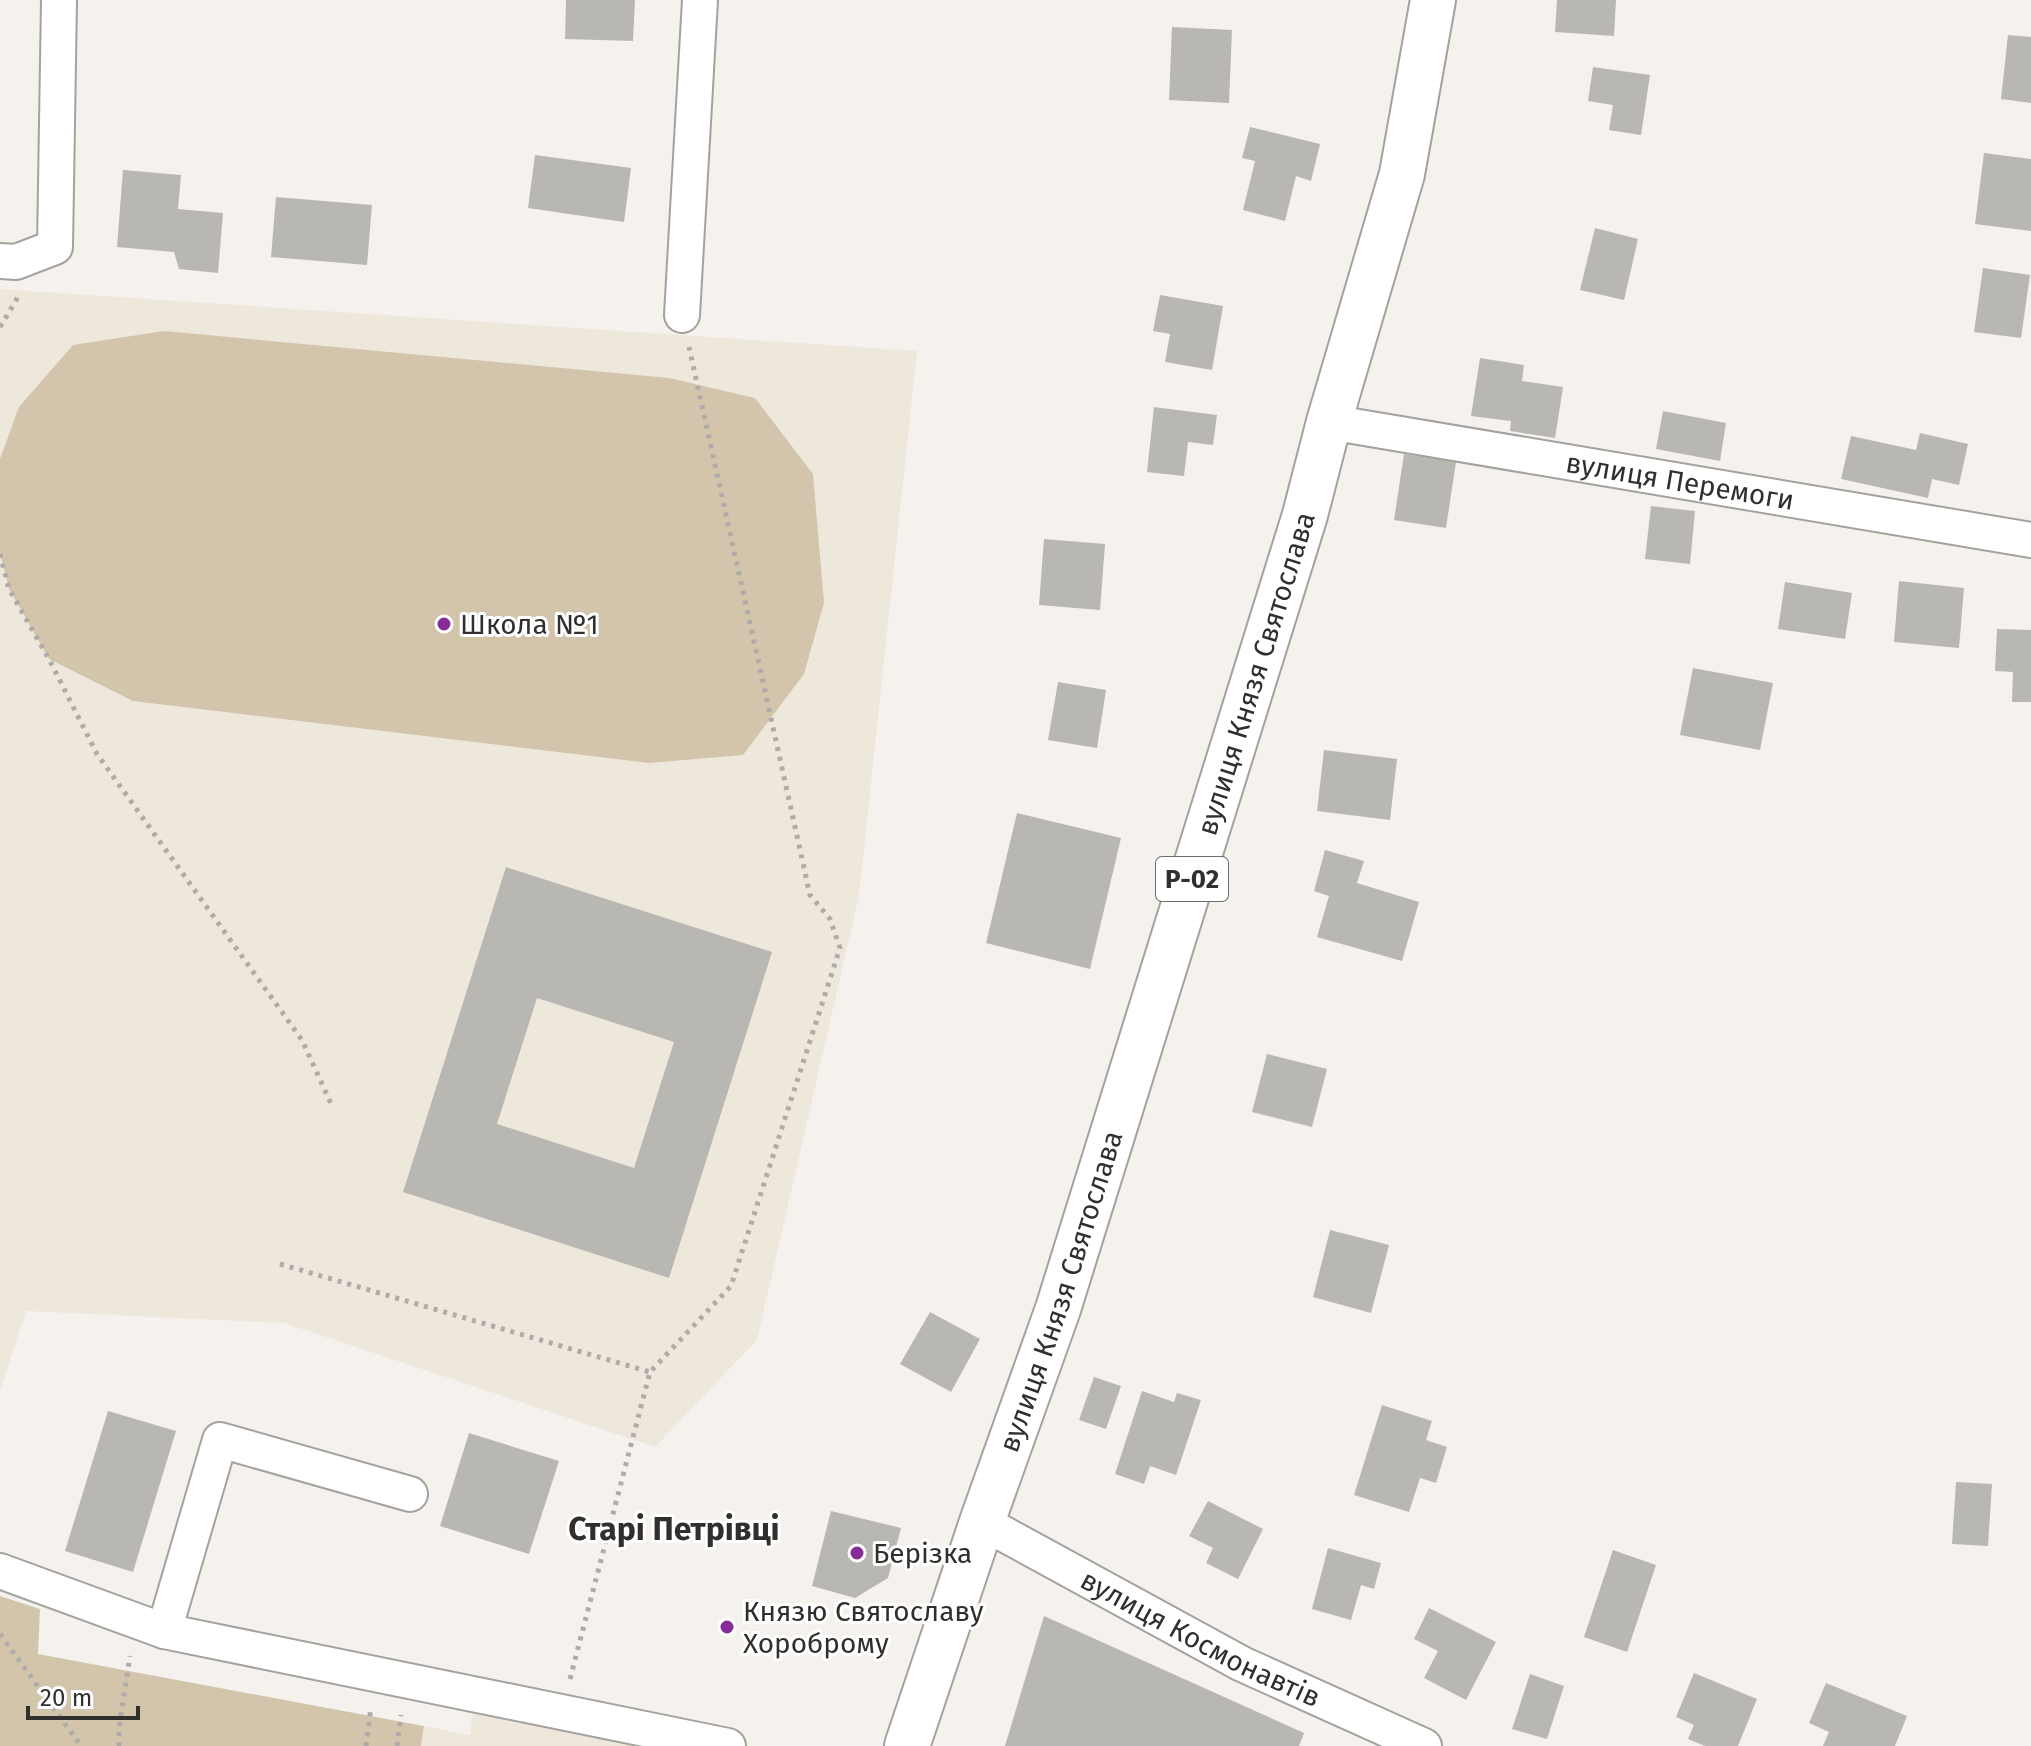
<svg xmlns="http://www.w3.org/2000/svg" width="2031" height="1746" font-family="'Fira Sans',sans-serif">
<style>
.built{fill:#eee7dc}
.green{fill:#d3c5ac}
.building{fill:#b9b7b2;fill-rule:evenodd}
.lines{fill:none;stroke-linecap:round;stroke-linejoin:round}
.minor-casing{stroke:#a4a29e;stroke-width:38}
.major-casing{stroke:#a4a29e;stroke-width:48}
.path{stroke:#aeaba8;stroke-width:5;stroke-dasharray:4 6;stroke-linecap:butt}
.minor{stroke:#fff;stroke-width:34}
.major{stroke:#fff;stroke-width:44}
.poi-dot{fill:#852c98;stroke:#fff;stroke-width:3}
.labels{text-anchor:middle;stroke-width:6;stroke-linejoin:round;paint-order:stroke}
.shield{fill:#fff;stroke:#6e6d6c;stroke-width:2}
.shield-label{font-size:26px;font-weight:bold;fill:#302f2d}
.street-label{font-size:28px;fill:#302f2d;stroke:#fff}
.poi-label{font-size:28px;fill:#302f2d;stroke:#fff;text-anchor:start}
.quarter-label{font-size:32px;font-weight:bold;fill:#302f2d;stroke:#fff}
</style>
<rect width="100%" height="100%" fill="#f5f2ee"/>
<!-- built -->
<path class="built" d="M0,289L917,351L859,896L757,1340L655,1447L284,1323L26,1311L0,1391Z
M474,1706L649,1746H421L424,1726L470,1735Z"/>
<!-- green -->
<path class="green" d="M164,331L669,378L755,398L813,474L824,603L804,674L743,755L649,763L133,701L49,659L9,589L0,554V459L19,407L73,345Z
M0,1596L40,1609L38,1654L424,1726L421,1746H0Z"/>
<!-- building -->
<path class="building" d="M566,0H635L633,41L565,39Z
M1557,0H1616L1614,36L1555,32Z
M1172,27L1232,30L1229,103L1169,100Z
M2008,35L2031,37V103L2001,99Z
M1593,67L1650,75L1641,135L1609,130L1613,105L1588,101Z
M1250,127L1320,144L1311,181L1296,176L1285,221L1243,210L1255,161L1242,158Z
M1984,153L2031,159V231L1975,224Z
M535,155L631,168L624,222L528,208Z
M123,170L181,175L178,209L223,213L218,273L179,269L174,252L117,247Z
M276,197L372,205L367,265L271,257Z
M1595,228L1638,239L1624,300L1580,290Z
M1983,268L2030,275L2021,338L1974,332Z
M1160,295L1223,306L1212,370L1165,362L1170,334L1153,331Z
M1480,358L1524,365L1522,381L1563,387L1555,438L1510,431L1511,421L1471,416Z
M1154,407L1217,415L1213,445L1188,442L1184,476L1147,472Z
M1663,411L1726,423L1720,461L1656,449Z
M1920,433L1968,444L1959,485L1932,479L1928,498L1841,479L1851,436L1916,450Z
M1404,454L1456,462L1446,528L1394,520Z
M1651,506L1695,511L1690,564L1645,559Z
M1044,539L1105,544L1100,610L1039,605Z
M1899,581L1964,588L1959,648L1894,642Z
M1785,582L1852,593L1845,639L1778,629Z
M1997,629L2031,630V702H2012L2013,672L1995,671Z
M1693,668L1773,683L1760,750L1680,735Z
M1058,682L1106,690L1097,748L1048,740Z
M1324,750L1397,759L1390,820L1317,811Z
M1017,813L1121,838L1090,969L986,943Z
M1325,850L1364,861L1357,883L1419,902L1402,961L1317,937L1329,896L1314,891Z
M506,867L772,952L669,1278L403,1192ZM537,998L674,1042L634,1168L497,1124Z
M1267,1054L1327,1069L1312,1127L1252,1112Z
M1330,1230L1389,1245L1371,1313L1313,1297Z
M930,1312L980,1339L951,1392L900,1364Z
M1094,1377L1121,1386L1106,1429L1079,1420Z
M1142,1391L1174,1402L1177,1393L1201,1400L1176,1475L1150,1466L1144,1484L1115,1474Z
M1382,1405L1432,1421L1426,1440L1447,1447L1436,1483L1420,1478L1409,1512L1354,1495Z
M108,1411L176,1431L133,1572L65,1551Z
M469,1433L559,1461L529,1554L440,1526Z
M1956,1482L1992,1484L1988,1546L1952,1544Z
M1208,1501L1263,1529L1238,1579L1206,1563L1213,1548L1189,1536Z
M831,1511L901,1528L888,1578L855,1598L812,1586Z
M1328,1548L1381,1563L1374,1589L1361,1585L1351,1620L1312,1609Z
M1613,1550L1656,1565L1627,1652L1584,1637Z
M1429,1608L1496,1642L1466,1700L1424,1678L1438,1651L1414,1639Z
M1044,1616L1304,1733L1299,1746H1005Z
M1694,1673L1757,1699L1738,1746H1705L1688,1739L1694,1725L1676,1717Z
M1530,1674L1564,1686L1547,1739L1512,1729Z
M1826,1683L1907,1716L1895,1746H1823L1829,1732L1809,1723Z"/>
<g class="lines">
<defs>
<g id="minor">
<path d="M0,261L16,262L55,247L59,0"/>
<path d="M682,315L700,0"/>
<path id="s1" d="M1329,422L2031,540"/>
<path id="s2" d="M982,1522L1242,1664L1424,1746"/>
<path d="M0,1571L164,1631L728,1746"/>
<path d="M164,1631L220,1440L410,1494"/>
</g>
<g id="major">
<path id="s3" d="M907,1746L982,1522L1058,1309L1305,515L1329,422L1402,174L1433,0"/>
</g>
</defs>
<!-- minor casing -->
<use href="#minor" class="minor-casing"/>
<!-- major casing -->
<use href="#major" class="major-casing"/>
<!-- path -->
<path class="path" d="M0,327L18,297
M0,554L9,589L49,659L97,754L302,1040L333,1108
M280,1264L650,1372
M0,1634L81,1746
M570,1679L650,1372L731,1286L840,948L830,919L810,895L689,347
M119,1746V1728L130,1656
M366,1746L371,1707
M397,1746L401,1715"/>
<!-- minor -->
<use href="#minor" class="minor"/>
<!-- major -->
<use href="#major" class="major"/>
</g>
<!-- markers -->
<g class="poi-dot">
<circle cx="444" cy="624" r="8"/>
<circle cx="857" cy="1553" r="8"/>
<circle cx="727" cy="1627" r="8"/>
</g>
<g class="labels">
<!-- shield labels -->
<rect class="shield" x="1156" y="857" width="72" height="44" rx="6"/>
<g class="shield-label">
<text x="1192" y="888">Р-02</text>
</g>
<!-- street labels -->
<g class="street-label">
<text dy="10" stroke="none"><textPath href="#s1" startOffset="356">вулиця Перемоги</textPath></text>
<text dy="10" stroke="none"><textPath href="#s3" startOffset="1128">вулиця Князя Святослава</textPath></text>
<text dy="10" stroke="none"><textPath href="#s3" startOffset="480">вулиця Князя Святослава</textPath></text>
<text dy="10" stroke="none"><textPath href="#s2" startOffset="248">вулиця Космонавтів</textPath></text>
</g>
<!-- poi labels -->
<g class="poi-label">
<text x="460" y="634">Школа №1</text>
<text x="873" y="1563">Берізка</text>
<text x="743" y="1621">Князю Святославу<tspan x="743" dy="32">Хороброму</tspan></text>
</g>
<!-- quarter labels -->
<g class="quarter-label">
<text x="674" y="1540">Старі Петрівці</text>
</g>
</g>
<!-- scale -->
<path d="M28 1706v12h110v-12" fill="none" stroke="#302f2d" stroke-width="4"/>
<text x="40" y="1706" font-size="24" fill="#302f2d" stroke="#ffffff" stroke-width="6" paint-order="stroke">20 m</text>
</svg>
